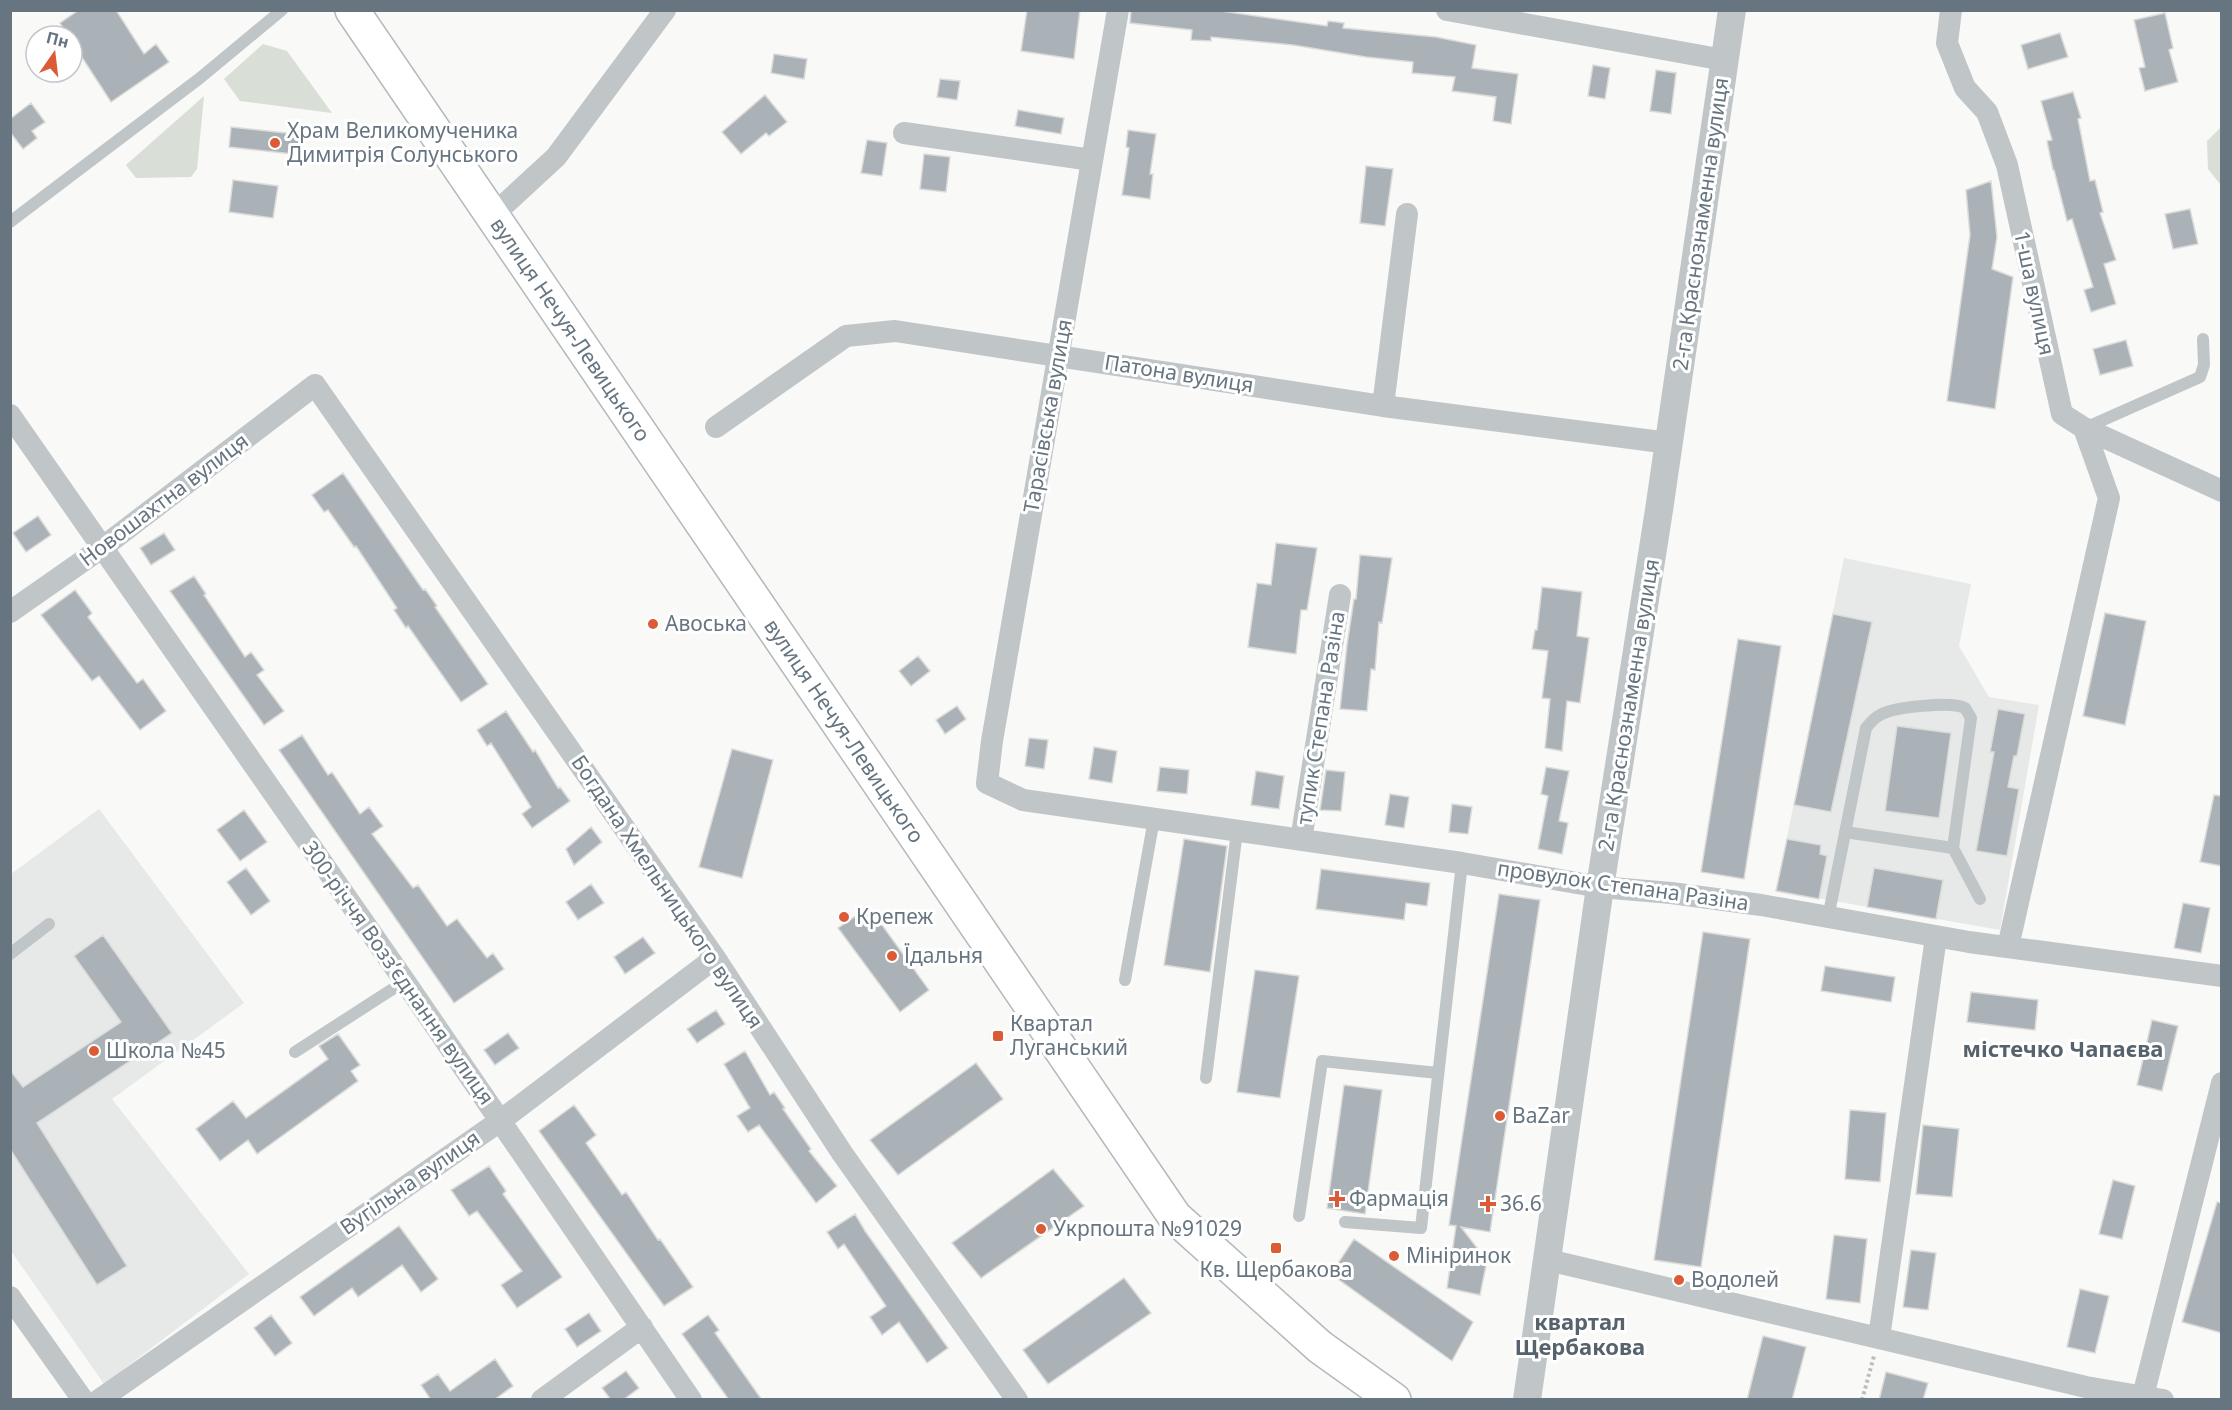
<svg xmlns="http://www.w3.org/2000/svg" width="2232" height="1410" font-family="'Noto Sans',sans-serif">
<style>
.built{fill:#e7e8e8}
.green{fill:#d9ded6}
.building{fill:#aab2b7;stroke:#dbdbd9;stroke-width:1.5}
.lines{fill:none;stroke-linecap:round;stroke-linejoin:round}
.primary-casing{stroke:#b4b9bd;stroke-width:36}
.path{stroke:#bbbec0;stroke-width:4;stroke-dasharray:3 3;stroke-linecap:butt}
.service{stroke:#c0c5c8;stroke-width:12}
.minor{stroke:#c0c5c8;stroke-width:22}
.tertiary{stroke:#c0c5c8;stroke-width:28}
.primary{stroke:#fff;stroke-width:33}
.poi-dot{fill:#da5b36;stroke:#fff;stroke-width:2}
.labels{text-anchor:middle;stroke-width:6;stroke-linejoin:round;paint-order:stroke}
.poi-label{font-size:21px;fill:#667580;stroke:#fff;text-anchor:start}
.street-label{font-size:21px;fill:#667580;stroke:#fff}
.neighbourhood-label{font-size:22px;font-weight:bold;fill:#57636c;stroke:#fff}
</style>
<rect width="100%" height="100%" fill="#f9f9f7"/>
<!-- built -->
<path class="built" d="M1844,558L1971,584L1959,646L1989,697L2039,705L2000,930L1776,891Z
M99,809L244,1003L112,1099L249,1274L104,1384L11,1251V874Z"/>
<!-- green -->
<path class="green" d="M263,44L287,51L332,113L240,101L224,79Z
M204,96L197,169L191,177L136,178L126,165Z
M2221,127V185L2208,169L2207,141Z"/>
<!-- building -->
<path class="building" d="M79,10H116L144,54L156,44L169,62L111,102L72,42V36H68L60,23Z
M1027,10H1080L1074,59L1021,51Z
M1131,10H1214L1327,26L1328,21L1344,23L1343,28L1436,37L1476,45L1472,68L1518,74L1511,124L1493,121L1496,97L1452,91L1455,77L1412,73L1413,62L1366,57L1293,45L1211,37V41L1191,40L1192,30L1130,23Z
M2165,13L2173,48L2169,50L2178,82L2145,91L2139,68L2145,67L2134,20Z
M2060,33L2068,57L2028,69L2021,45Z
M774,54L807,59L804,79L771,73Z
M1593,65L1610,68L1605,99L1588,96Z
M1656,70L1676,73L1671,114L1650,111Z
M940,79L960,81L957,100L937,97Z
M2073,92L2081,118L2078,119L2090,181L2095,180L2103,212L2100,213L2116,260L2104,264L2116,304L2091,312L2084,290L2093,287L2072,219L2067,221L2054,170H2053L2047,141L2052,140L2041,101Z
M765,95L787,122L769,136L766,133L741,154L722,132Z
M31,103L45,122L32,131L37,138L23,149L10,132V119Z
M1018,110L1064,118L1061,134L1015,126Z
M231,127L304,135L302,155L229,147Z
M1128,130L1156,134L1150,174H1153L1150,199L1122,195L1129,148L1126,147Z
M867,140L887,143L882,176L861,173Z
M924,154L950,157L946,192L920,189Z
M1366,166L1393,169L1385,226L1360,223Z
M233,180L278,186L273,218L229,212Z
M1991,181L1997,237L1992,269L2013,277L1995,409L1947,401L1970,235L1966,190Z
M2190,209L2198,244L2173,249L2165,214Z
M2126,340L2133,366L2100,375L2093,349Z
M343,473L423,590L425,589L437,606L435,607L488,684L461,702L408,626L406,628L394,610L397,608L356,546L354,547L328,510L324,512L312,495Z
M38,516L51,535L26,552L13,533Z
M164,533L175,550L151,565L140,548Z
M1276,543L1317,548L1307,610H1301L1296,654L1248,647L1257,583L1271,585Z
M1360,555L1392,558L1382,623L1379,622L1375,670L1371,669L1367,711L1340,709L1347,645L1354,599H1356Z
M194,576L206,594L204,595L245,657L251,652L264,670L257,675L284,711L264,725L170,591Z
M1542,587L1582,592L1577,636L1589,638L1580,703L1567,701L1562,751L1545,748L1550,699L1542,698L1548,651L1532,649L1535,630H1537Z
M75,590L92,613L88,617L137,683L143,679L166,711L140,730L99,676L92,681L41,615Z
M2105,613L2146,621L2125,725L2083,716Z
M1833,614L1872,622L1831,812L1794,805Z
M1738,639L1781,646L1744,879L1701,872Z
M918,656L930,671L911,686L899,671Z
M957,706L966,719L945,734L936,720Z
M1998,709L2025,714L2017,756H2014L2008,787L2019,789L2007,856L1976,851L1994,752H1990Z
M506,711L533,752L535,750L558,788L560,787L570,801L532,828L522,814L531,807L491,743L487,746L477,730Z
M1897,726L1951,733L1939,818L1885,811Z
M302,735L328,775L332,772L360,814L369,807L383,826L372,834L413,888L418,885L447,926L457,919L487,958L493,953L504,969L454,1003L279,750Z
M1029,738L1048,740L1044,769L1025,766Z
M1094,747L1117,751L1112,783L1089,779Z
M732,749L773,760L742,878L699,867Z
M1160,767L1189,770L1187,794L1157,791Z
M1546,767L1569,771L1559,821L1568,823L1562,854L1538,849L1548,796L1541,794Z
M1326,770L1345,772L1341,811L1320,810Z
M1256,771L1284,776L1279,809L1251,805Z
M1390,794L1409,797L1404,828L1385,825Z
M2214,795L2222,796V866L2200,862Z
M1452,804L1472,807L1468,834L1449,832Z
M244,810L267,842L240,861L217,830Z
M591,827L602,842L574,865L566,849Z
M1184,839L1227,846L1210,972L1164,965Z
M1787,839L1821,845L1820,854L1827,856L1819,899L1776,891Z
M246,868L270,901L251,915L227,882Z
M1874,868L1943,880L1936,919L1867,907Z
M1321,869L1430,883L1427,906L1406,903L1404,920L1316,909Z
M591,884L604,903L578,920L566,902Z
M1499,894L1540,900L1490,1232L1461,1227L1487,1261L1480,1295L1447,1288L1456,1226L1449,1225Z
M2183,903L2210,908L2201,953L2174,948Z
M869,907L929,990L900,1012L838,928Z
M1703,932L1750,939L1701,1267L1654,1260Z
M103,935L172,1033L37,1123L127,1266L97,1285L10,1149V1070L23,1087L121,1022L74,956Z
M643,937L655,953L625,974L614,957Z
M1825,966L1895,977L1891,1002L1821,991Z
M1255,970L1299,976L1280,1098L1237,1092Z
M1971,992L2038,1000L2035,1030L1967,1022Z
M716,1010L725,1024L697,1043L687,1029Z
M2152,1020L2178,1026L2162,1091L2137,1085Z
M508,1033L519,1048L495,1065L484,1050Z
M338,1034L360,1065L351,1071L358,1081L257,1154L248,1140L220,1161L196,1129L233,1101L246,1118L328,1059L319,1046Z
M745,1051L770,1095L774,1092L785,1108L783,1109L811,1149L809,1151L837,1186L816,1203L759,1125L748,1132L737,1116L750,1108L724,1064Z
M976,1063L1003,1099L898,1175L870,1140Z
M1344,1085L1382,1090L1365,1214L1327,1208Z
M574,1105L596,1135L586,1143L622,1195L626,1192L658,1240L660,1239L693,1287L664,1306L539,1131Z
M1850,1110L1886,1113L1880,1182L1845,1179Z
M1923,1125L1959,1129L1952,1197L1916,1194Z
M489,1166L506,1191L503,1194L562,1277L517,1308L501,1285L522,1271L477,1211L469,1216L451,1190Z
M1053,1169L1084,1206L981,1278L952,1243Z
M2113,1180L2135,1186L2122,1239L2099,1234Z
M2217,1202L2222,1203V1333L2182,1322Z
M855,1214L865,1231L948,1348L927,1363L899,1322L882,1335L870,1317L886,1306L844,1244L838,1249L827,1232Z
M399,1226L438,1279L421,1292L402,1265L358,1297L352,1288L314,1316L300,1297Z
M1834,1235L1867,1239L1860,1303L1826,1299Z
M1354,1239L1473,1322L1452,1361L1331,1274Z
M1911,1250L1936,1253L1928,1310L1903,1307Z
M1124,1278L1151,1313L1048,1384L1023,1350Z
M2080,1289L2109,1296L2095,1353L2067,1347Z
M589,1313L601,1331L577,1347L565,1329Z
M271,1315L292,1343L275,1356L254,1328Z
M708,1315L719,1330L715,1333L762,1400H729L682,1334Z
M1763,1336L1806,1347L1792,1400H1747Z
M495,1359L513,1386L494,1400H431L421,1385L438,1374L450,1391Z
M626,1371L639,1388L623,1400H611L602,1388Z
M1886,1372L1928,1383L1923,1400H1879Z"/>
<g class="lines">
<defs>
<g id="primary">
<path id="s1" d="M352,10L1175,1217L1320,1347L1394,1400"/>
</g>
</defs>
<!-- primary casing -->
<use href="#primary" class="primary-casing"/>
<!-- path -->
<path class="path" d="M1862,1400L1874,1356"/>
<!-- service -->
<path class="service" d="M10,222L200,78L282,10
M2085,428L2200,377L2204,365L2203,339
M1953,848L1980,899
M1828,918L1866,728C1870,723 1874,718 1880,715C1893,707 1952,701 1965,708L1971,718L1953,848L1845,832
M10,954L49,924
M1125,980L1154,819
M295,1052L405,981
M1206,1078L1237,831
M1299,1216L1322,1061L1438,1073
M1345,1222L1421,1228L1462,863"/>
<!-- minor -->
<path class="minor" d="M1118,10L992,741L987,783L1023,800L1462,863L1600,887L1671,893L1761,905L1969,942L2222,976
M1447,10L1724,60
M1951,10L1947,43L1965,88L1987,112L2007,165L2062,414L2084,428L2222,491
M904,133L1092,160
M492,216L556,157L665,10
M1383,406L1407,214
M10,415L408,986L691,1400
M716,427L846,336L895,331L1383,406L1669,443
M10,612L103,547L315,385L715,958L842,1153L1017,1400
M1301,840L1340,595
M2008,947L2109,498L2084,428
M1548,1260L2086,1387L2163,1400
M10,1297L83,1400
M1879,1338L1936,937
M2143,1396L2222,1083
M99,1400L500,1121L715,958
M542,1400L642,1327"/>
<!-- tertiary -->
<path class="tertiary" d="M1527,1400L1600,887L1659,510L1732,10"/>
<!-- primary -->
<use href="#primary" class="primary"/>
</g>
<!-- markers -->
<g class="poi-dot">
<circle cx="275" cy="143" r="6"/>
<circle cx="653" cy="624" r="6"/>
<circle cx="844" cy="917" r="6"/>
<circle cx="892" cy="956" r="6"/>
<rect x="992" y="1030" width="12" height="12" rx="3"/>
<circle cx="94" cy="1051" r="6"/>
<circle cx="1500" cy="1116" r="6"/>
<path d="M1334 1190h6v6h6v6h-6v6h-6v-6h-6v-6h6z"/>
<path d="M1485 1195h6v6h6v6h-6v6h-6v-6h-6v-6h6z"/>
<circle cx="1041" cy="1229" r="6"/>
<rect x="1270" y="1242" width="12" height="12" rx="3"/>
<circle cx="1394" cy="1256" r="6"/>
<circle cx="1679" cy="1280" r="6"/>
</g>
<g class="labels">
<!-- poi labels -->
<g class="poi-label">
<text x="287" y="138">Храм Великомученика<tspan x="287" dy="24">Димитрія Солунського</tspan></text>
<text x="665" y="631">Авоська</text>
<text x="856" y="924">Крепеж</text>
<text x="904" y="963">Їдальня</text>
<text x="1010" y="1031">Квартал<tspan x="1010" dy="24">Луганський</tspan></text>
<text x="106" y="1058">Школа №45</text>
<text x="1512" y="1123">BaZar</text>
<text x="1349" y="1206">Фармація</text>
<text x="1500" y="1211">36.6</text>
<text x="1053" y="1236">Укрпошта №91029</text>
<text x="1406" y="1263">Мініринок</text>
<text x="1276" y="1277" text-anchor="middle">Кв. Щербакова</text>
<text x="1691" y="1287">Водолей</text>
</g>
<!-- street labels -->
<g class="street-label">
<text transform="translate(1701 224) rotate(-82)" y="7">2-га Краснознаменна вулиця</text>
<text transform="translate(2034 293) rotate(78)" y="7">1-ша вулиця</text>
<text dy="7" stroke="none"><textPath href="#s1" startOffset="387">вулиця Нечуя-Левицького</textPath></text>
<text transform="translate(1179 374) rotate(9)" y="7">Патона вулиця</text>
<text transform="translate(1048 416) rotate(-80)" y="7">Тарасівська вулиця</text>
<text transform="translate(164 500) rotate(-37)" y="7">Новошахтна вулиця</text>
<text transform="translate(1629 705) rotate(-81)" y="7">2-га Краснознаменна вулиця</text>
<text transform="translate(1321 718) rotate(-81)" y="7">тупик Степана Разіна</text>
<text dy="7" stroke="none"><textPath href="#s1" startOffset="873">вулиця Нечуя-Левицького</textPath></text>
<text transform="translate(1623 886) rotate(8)" y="7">провулок Степана Разіна</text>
<text transform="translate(667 892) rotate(56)" y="7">Богдана Хмельницького вулиця</text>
<text transform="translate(398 973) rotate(55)" y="7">300-річчя Возз’єднання вулиця</text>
<text transform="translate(410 1183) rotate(-35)" y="7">Вугільна вулиця</text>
</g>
<!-- neighbourhood labels -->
<g class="neighbourhood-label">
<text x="2063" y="1057">містечко Чапаєва</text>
<text x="1580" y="1330">квартал<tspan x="1580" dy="25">Щербакова</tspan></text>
</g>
</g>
<!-- border -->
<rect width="2232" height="1410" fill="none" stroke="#667580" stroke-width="24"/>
<!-- north arrow -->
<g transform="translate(54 54) rotate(14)"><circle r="28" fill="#ffffff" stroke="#c2c8cc" stroke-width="1.5"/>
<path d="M0-4.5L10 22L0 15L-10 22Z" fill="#da5b36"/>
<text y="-9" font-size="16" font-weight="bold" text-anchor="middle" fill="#667580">Пн</text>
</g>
</svg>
